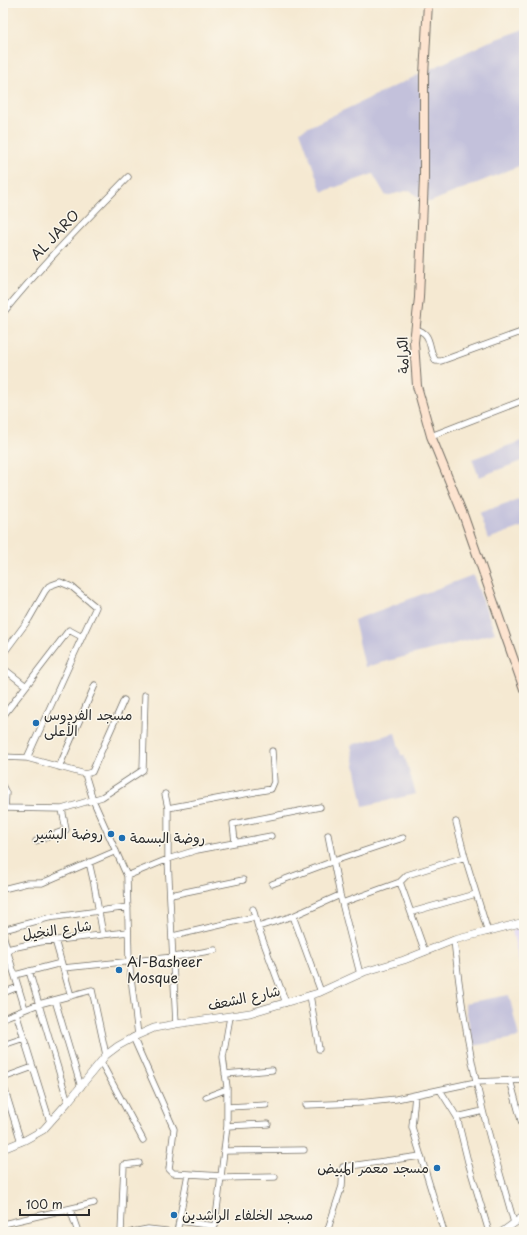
<svg xmlns="http://www.w3.org/2000/svg" width="527" height="1235" font-family="'Playpen Sans','Playpen Sans Arabic',sans-serif">
<style>
.built{fill:#dfd5f5}
.industrial{fill:#c3c1db}
.lines{fill:none;stroke-linecap:round;stroke-linejoin:round}
.minor-casing{stroke:#726e65;stroke-width:7}
.tertiary-casing{stroke:#726e65;stroke-width:8}
.secondary-casing{stroke:#726e65;stroke-width:10}
.minor{stroke:#fff;stroke-width:5.5}
.tertiary{stroke:#fff;stroke-width:7}
.secondary{stroke:#fde4d0;stroke-width:8}
.poi-dot{fill:#1f6fb2;stroke:#fbf7ec;stroke-width:1.5}
.labels{text-anchor:middle;stroke-width:3;stroke-linejoin:round;paint-order:stroke}
.street-label{font-size:14px;fill:#2b2b2b;stroke:#fbf7ec}
.poi-label{font-size:14px;fill:#2b2b2b;stroke:#fbf7ec;text-anchor:start}
</style>
<rect width="100%" height="100%" fill="#fbf7ec"/>
<filter id="ink" filterUnits="userSpaceOnUse"><feTurbulence type="fractalNoise" baseFrequency=".025" numOctaves="2"/><feDisplacementMap in="SourceGraphic" scale="8" xChannelSelector="R" yChannelSelector="G"/><feConvolveMatrix kernelMatrix="1 2 1 2 8 2 1 2 1" color-interpolation-filters="sRGB"/></filter>
<filter id="wash" filterUnits="userSpaceOnUse"><feTurbulence type="fractalNoise" baseFrequency=".012" numOctaves="4" result="noise"/><feDisplacementMap in="SourceGraphic" scale="16" xChannelSelector="R" yChannelSelector="G"/><feGaussianBlur stdDeviation="0.9" result="paint"/><feColorMatrix in="noise" values="0 0 0 0 0 0 0 0 0 0 0 0 0 0 0 0 0 1.4 0 .05"/><feComposite in="paint" operator="in"/></filter>
<g filter="url(#wash)">
<rect width="100%" height="100%" fill="#f5e9d2"/>
<!-- built -->
<path class="built" d="M524,927V975L522,976L512,930Z"/>
<!-- industrial -->
<path class="industrial" d="M524,29V164L430,202L419,198L410,190L386,196L373,174L322,192L300,131L488,42Z
M524,440V460L479,477L472,459Z
M524,497V526L488,539L479,513Z
M473,575L495,633L365,667L354,620Z
M395,733L401,755H404L416,794L363,806L351,745Z
M509,995L519,1037L473,1046L465,1003Z"/>
</g>
<g filter="url(#ink)">
<g class="lines">
<defs>
<path id="minor" d="M3,313C42,265 85,221 128,177
M415,329C434,333 427,350 436,361H441L524,331
M431,436L524,400
M3,654L29,619L45,591L49,586L60,582L72,587L96,607L82,637
M3,668L26,686
M3,716L69,630L82,637L27,758
M3,757L27,758L85,774L92,772L124,700
M59,767L95,685
M85,774L93,800L127,876L129,961L138,1035
M3,787L6,793L5,808
M165,794L168,808V859L176,1024
M3,808L62,809L102,797L143,770L145,695
M168,808L271,789L274,782L272,751
M328,835L340,895L360,974
M36,841L66,830L62,809
M235,842L233,824L320,807
M465,857L488,932
M89,862L94,884L103,935
M127,876L168,859L197,850L271,836
M400,882L425,952
M272,884L334,861L403,838
M3,889L27,883H42L116,851
M171,895L243,880
M342,903L400,882L407,875L465,857L456,822
M253,909L258,927L286,1003
M412,912L476,894
M293,916L321,992
M258,927L293,916L340,895
M3,930L48,918L128,907
M3,934L7,949
M173,936L255,917
M55,940L71,996
M454,940C460,997 469,1055 483,1111C492,1149 504,1186 514,1223
M10,960L25,1009
M3,963L10,960L7,949L40,942L128,932
M63,968L174,957L215,950
M29,971L68,1102
M15,975L61,963
M3,993L18,987
M310,995L319,1049
M55,1000L81,1087
M16,1013L50,1122
M3,1018L39,1004L92,990L106,1055
M133,1037L174,1129L169,1169L173,1173L222,1176
M3,1045L24,1038
M101,1062L143,1140
M225,1074L272,1070
M3,1078L33,1067
M510,1080L524,1131
M3,1084L21,1142
M440,1090L457,1117L468,1162L489,1232
M415,1095L412,1127L444,1232
M206,1097L227,1089
M306,1105L359,1103L396,1099L476,1082L524,1080
M228,1107L266,1105
M457,1117L483,1111
M227,1126L268,1124
M225,1151L304,1150
M221,1178L275,1177
M70,1209L78,1232
M179,1221L215,1226L227,1126V1087L223,1057L230,1017
M3,1224L94,1203
M121,1232L124,1165L139,1163
M132,1232L148,1229L166,1231
M177,1232L188,1174
M327,1232L342,1186L343,1167L421,1156"/>
<path id="tertiary" d="M3,1149L25,1140L43,1130L68,1102L106,1055L118,1046L138,1035L154,1028L176,1024L250,1013L318,993L364,972L404,960L454,940L524,922
M502,1232L524,1216"/>
<path id="secondary" d="M428,3L424,75V178L419,298L414,342L417,386L431,436L464,517L524,689"/>
</defs>
<!-- minor casing -->
<use href="#minor" class="minor-casing"/>
<!-- tertiary casing -->
<use href="#tertiary" class="tertiary-casing"/>
<!-- secondary casing -->
<use href="#secondary" class="secondary-casing"/>
<!-- minor -->
<use href="#minor" class="minor"/>
<!-- tertiary -->
<use href="#tertiary" class="tertiary"/>
<!-- secondary -->
<use href="#secondary" class="secondary"/>
</g>
</g>
<!-- markers -->
<g class="poi-dot">
<circle cx="36" cy="723" r="4"/>
<circle cx="111" cy="834" r="4"/>
<circle cx="122" cy="838" r="4"/>
<circle cx="119" cy="970" r="4"/>
<circle cx="437" cy="1168" r="4"/>
<circle cx="174" cy="1215" r="4"/>
</g>
<g class="labels">
<!-- street labels -->
<g class="street-label">
<text transform="translate(55 235) rotate(-46)" y="5">AL JARO</text>
<text transform="translate(403 355) rotate(-92)" y="5">الكرامة</text>
<text transform="translate(57 930) rotate(-8)" y="5">شارع النخيل</text>
<text transform="translate(244 998) rotate(-12)" y="5">شارع الشعف</text>
</g>
<!-- poi labels -->
<g class="poi-label">
<text x="44" y="720">مسجد الفردوس<tspan x="44" dy="16">الأعلى</tspan></text>
<text x="103" y="839" text-anchor="end">روضة البشير</text>
<text x="130" y="843">روضة البسمة</text>
<text x="127" y="967">Al-Basheer<tspan x="127" dy="16">Mosque</tspan></text>
<text x="429" y="1173" text-anchor="end">مسجد معمر المبيض</text>
<text x="182" y="1220">مسجد الخلفاء الراشدين</text>
</g>
</g>
<!-- margin -->
<rect width="527" height="1235" fill="none" stroke="#fbf7ec" stroke-width="16"/>
<!-- scale -->
<path d="M20 1209v6h69v-6" fill="none" stroke="#2b2b2b" stroke-width="2"/>
<text x="26" y="1209" font-size="12" fill="#2b2b2b" stroke="#fbf7ec" stroke-width="3" paint-order="stroke">100 m</text>
</svg>
